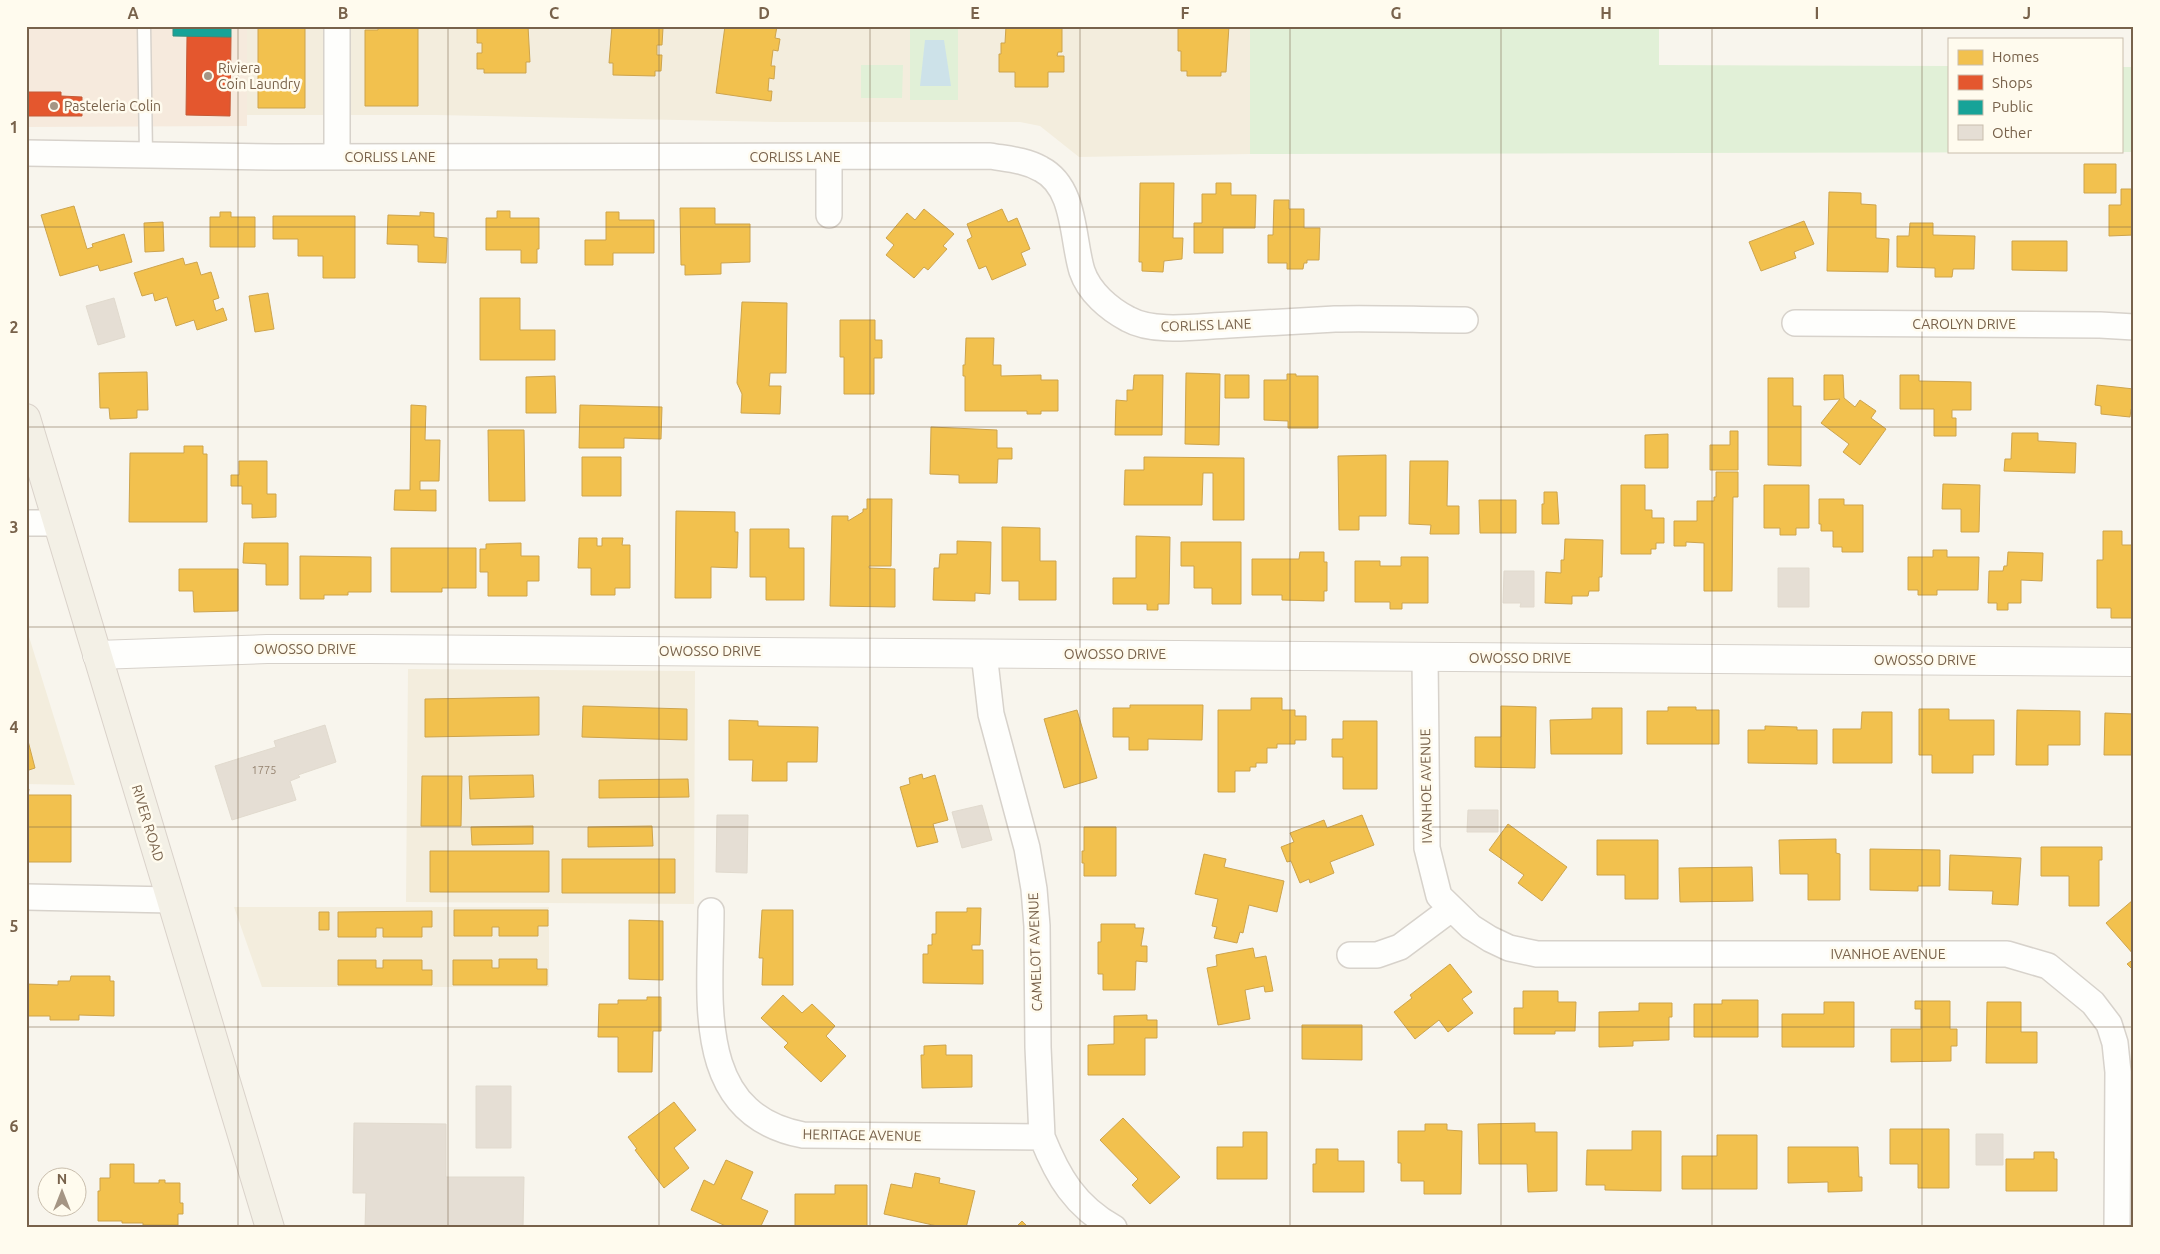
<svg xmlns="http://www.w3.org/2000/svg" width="2160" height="1254" font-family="Ubuntu,sans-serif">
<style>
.residential{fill:#f3eddd}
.commercial{fill:#f6eadd}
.green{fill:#e1f0d7}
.water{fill:#cde2e9}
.homes{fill:#f2c14e;stroke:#cda44d}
.shops{fill:#e4572e;stroke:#c45a37}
.public{fill:#17a398;stroke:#349081}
.building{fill:#e5ded4;stroke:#e1dace}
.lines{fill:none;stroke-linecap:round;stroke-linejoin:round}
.service-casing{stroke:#d7d2cb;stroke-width:15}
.minor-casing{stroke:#d7d2cb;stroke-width:28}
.tertiary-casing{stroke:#d7d2cb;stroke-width:30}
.primary-casing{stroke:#dad2ca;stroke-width:30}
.service{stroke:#fefefc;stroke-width:12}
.minor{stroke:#fefefc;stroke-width:25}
.tertiary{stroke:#fefefc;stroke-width:28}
.primary{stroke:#f3f0e6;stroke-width:28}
.grid{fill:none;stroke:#78624b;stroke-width:1;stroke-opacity:0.55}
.poi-dot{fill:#a59584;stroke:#fffbee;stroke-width:2}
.labels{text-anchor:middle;stroke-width:5;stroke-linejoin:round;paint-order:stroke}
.number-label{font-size:11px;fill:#958370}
.poi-label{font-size:14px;fill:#78624b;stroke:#fffbee;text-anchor:start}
.street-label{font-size:14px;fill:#78624b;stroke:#fffbee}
.neatline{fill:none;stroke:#78624b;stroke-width:2}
.grid-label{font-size:16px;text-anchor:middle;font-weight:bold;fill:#78624b}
</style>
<rect width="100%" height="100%" fill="#f8f5ed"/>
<!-- residential -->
<path class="residential" d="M247,26H1250V154L1079,157L1040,126L1020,122H779L436,115H247Z
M26,627L75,785L26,784Z
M408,669L695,671L694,904L406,902Z
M234,907H549V987H262Z"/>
<!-- commercial -->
<path class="commercial" d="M26,26H247V126L26,127Z"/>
<!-- green -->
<path class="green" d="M1250,26H1659V65L1949,66V151H2121V67H2134V152L1250,154Z
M910,27H958V100H910Z
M861,65H903L902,98H861Z"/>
<!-- water -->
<path class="water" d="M925,40H944L951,86H920Z"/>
<!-- homes -->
<path class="homes" d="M258,26H305V108H258Z
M378,26H418V106H365V30H378Z
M477,26H528L530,62H526V73H484V69H477V53H482V43H477Z
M612,26L663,28L662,45H657V55H662L661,71H655V76L613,75V63H609Z
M725,26H777L775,38L780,39L778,51L773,50L771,66H775L774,79L769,78L768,91H772L771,101L716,93Z
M1006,26H1062V52H1058L1057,56H1064V72H1048V87H1015V72H999V54H1001V43H1005Z
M1178,26H1229L1226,72H1221V76H1187V71H1181V51H1178Z
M2084,164H2116V193H2084Z
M1140,183H1174L1173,238H1183L1182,259L1164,261L1163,272L1142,271V262H1139Z
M1216,183H1231V195H1256L1255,228H1223V253H1194V223H1202V194H1216Z
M2121,189H2134V235L2109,236V205H2121Z
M1829,192L1861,193V204L1876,205V238L1889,239L1888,272L1827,271Z
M1274,200H1289V209H1304V228H1320L1319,260H1307V263H1304L1303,269H1287V263H1268V235H1273Z
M74,206L87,249L93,247L92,244L124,234L132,262L100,271L98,265L60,276L41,215Z
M680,208H715V224H750V262L721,263V274L685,275V265H681Z
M924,209L954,234L943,246L947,249L928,270L924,267L914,278L886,255L894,245L886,238L907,213L915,220Z
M1002,209L1008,222L1017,218L1030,249L1021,253L1026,265L992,280L986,266L979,269L967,240L972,237L967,224Z
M497,211H510V218H539V249H537V263H521V250H486V218H497Z
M220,212H231V217H255V247H210V217H220Z
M420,212L434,213V237L447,238L446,263L418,262V245L387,244L388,215L420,216Z
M606,212H619V220H654V253H613V265H585V240H606Z
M273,216H355V278H323V256H298V239H273Z
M1804,221L1814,244L1794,252L1796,258L1761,271L1749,242Z
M163,222L164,251L145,252L144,223Z
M1910,223H1933V235L1975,236L1974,269H1953L1952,277H1935V268L1897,267V236H1909Z
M2012,241H2067V271L2012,270Z
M183,258L185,265L197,262L201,275L211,272L219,298L213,300L216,311L223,308L227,320L197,330L194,320L176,326L167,297L155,301L153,293L142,296L134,273Z
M268,293L274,329L255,332L249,296Z
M480,298H520V330H555V360H480Z
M742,302L787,303L786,373H770L769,386H781L780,414L741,413L742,394L737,383Z
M840,320H875V340H882V358H874V394H844V357H840Z
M966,338H994L993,365H1001V376L1041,375V380H1058V411H1041V414H1027V411H965V376H963V365H965Z
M147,372L148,410H137V418L110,419L109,408H100L99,373Z
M1186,373L1220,374L1219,445L1185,444Z
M1287,374H1296V376H1318V428H1288V421L1264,420V380H1287Z
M1134,375H1163L1162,435H1115L1116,400L1127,401V390H1133Z
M1225,375H1249V398H1225Z
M1824,375H1843L1844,398L1855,407L1860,400L1876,411L1871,418L1886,429L1860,465L1843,452L1849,444L1821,423L1840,399L1824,400Z
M1900,375H1919V381L1971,382V410H1952V418H1956V436H1934V409H1900Z
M555,376L556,413H526V377Z
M1768,378H1793V406H1801V466L1768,465Z
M2097,385L2134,389V409H2131L2130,417L2101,414V406L2095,405Z
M411,405L426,406L425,440H440L439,481H420V490H436V511L394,510L395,490H410Z
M580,405L662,407L661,439L624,438V448H579Z
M931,427L997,430V448H1012V459H998L997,483H959V475L930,474Z
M488,430H524L525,501H489Z
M1730,431H1738V470H1710V445H1730Z
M2012,433H2038V441L2076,443L2075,473L2004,471L2005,459H2011Z
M1668,434V468H1645V435Z
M184,446H203V454H207V522H129L130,453H184Z
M1386,455V516H1359V530H1339L1338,456Z
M582,457H621V496H582Z
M1144,457L1244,458V520H1213V473H1203L1202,505H1124L1125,470H1144Z
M239,461H267V494H276V517L252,518V504H242V486H231V475H239Z
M1410,461H1448L1447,506H1459V534H1430L1431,525L1409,524Z
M1716,472H1738V497H1733L1732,591H1704V543L1686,542V546H1674V521H1697V501H1714V497H1716Z
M1943,484L1980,485L1979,532H1961V509H1942Z
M1621,485H1645V510H1652V518H1664V543H1656V549H1651V554H1621Z
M1764,485H1809V528H1796V535H1780V528H1764Z
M1544,492H1557L1559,524H1542V504H1544Z
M867,499H892L891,566H869V568L895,569V607L830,606L832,516H848V521L863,512V509H867Z
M1819,499H1844V505H1863V552H1842V547H1833V531H1821V524H1819Z
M1479,500H1516V533H1480Z
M676,511L735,512V532H738L737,568L711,567V598H675Z
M1002,527L1040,528V561H1056V600H1019V581H1002Z
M750,529H789V548H804V600H766V577H750Z
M2103,531H2122V545H2133L2134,618H2111V608H2097V560H2103Z
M1136,536L1170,537L1169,604H1158V610H1147V604H1113V578H1136Z
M579,538H597V546H602V538H623L622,545H630V588H615V595H591V568H578Z
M1565,539L1603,540L1602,577H1599V591H1589L1588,596H1572V604L1545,603L1546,572L1561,573V560H1564Z
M957,541L991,542L990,594L975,593V601L933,600L934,568H939L940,554H957Z
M1181,542H1241V604H1212V588H1194V566H1181Z
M244,543H288V585H266V564L243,563Z
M521,543V556H539V581H527V596H488V572H480V549H486V544Z
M391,548H476V588H442V592H391Z
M1933,550H1947V557H1979L1978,590H1937V595H1918V590H1908V557H1933Z
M1300,552H1324V562H1327V591H1324V601L1282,600V595H1252V559H1299Z
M2008,552L2043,553L2042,581L2021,580V603H2008V610H1997V603H1988L1989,571H2003L2004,566H2007Z
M300,556L371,557V592H348V595H324V599H300Z
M1401,557H1428V603H1402V609H1390V602H1355V561H1380V566H1401Z
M179,569H238V611L194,612L193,591H179Z
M539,697V735L425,737V699Z
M1251,698H1282V710H1295V716H1306V740H1295V744H1277V748H1267V763H1256V767H1250V771H1235V792H1218V710H1251Z
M1130,705H1203L1202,740L1148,739V750H1129V737H1113V708H1130Z
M583,706L687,709V740L582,737Z
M1501,706L1536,707L1535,768L1475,767V737H1501Z
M1668,707H1696V710H1719V744H1647V711H1668Z
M1592,708H1622V754H1551L1550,720L1592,719Z
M1919,709H1949V720H1994V755H1973V773H1932V755H1919Z
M1077,710L1097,778L1064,788L1044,719Z
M2017,710L2080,711V745H2048V765H2016Z
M1862,712H1892V763H1833V729H1861Z
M2105,713L2134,714V755H2104Z
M729,720L758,721V726L818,727L817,762H787V781H752L753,760H729Z
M1343,721H1377V789H1343V757H1332V739H1343Z
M1765,726L1797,727V730H1817V764L1748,763V730H1765Z
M26,733L35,768L26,771Z
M922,774L923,779L935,775L948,820L933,824L938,842L917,847L900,787L910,784L909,778Z
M533,775L534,797L470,799L469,776Z
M422,776H462L461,826H421Z
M688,779L689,797L599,798V780Z
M26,789H29L28,795H71V862H26Z
M1362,815L1374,845L1330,862L1334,873L1310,883L1309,879L1300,883L1291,861L1287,862L1281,847L1294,842L1290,833L1324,820L1327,828Z
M1508,824L1567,867L1542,901L1518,883L1524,875L1489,850Z
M533,826V844L472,845L471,827Z
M652,826L653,846L588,847V827Z
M1084,827H1116V876H1084V863H1082V851H1084Z
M1836,839V853L1840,854V900H1808V874H1780L1779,840Z
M1597,840H1658V899H1625V875H1597Z
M2041,847H2102V860H2099V906H2069V876H2041Z
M1870,849L1940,850V886H1918V891L1870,890Z
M430,851H549V892H430Z
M1204,854L1226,859L1224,867L1284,881L1277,912L1249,905L1243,933L1240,932L1237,943L1214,938L1217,927L1212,926L1218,899L1195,894Z
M1950,855L2021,858L2018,905L1992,904L1993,891L1949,890Z
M562,859H675V893H562Z
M1752,867L1753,901L1680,902L1679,868Z
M2133,900L2134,901V955L2106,923Z
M967,908H981L980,945H972V950H983V984L923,983V954H928V945H932V934H936V912H967Z
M454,910H548V926H538V936H499V927H492V936H454Z
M762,910H793V985H762L763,958H759Z
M432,911V927H422V937H383V928H376V937H338V912Z
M319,912H329V930H319Z
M629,920L663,921V980L629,979Z
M1101,924H1135V928H1144L1141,946H1147V962L1136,961L1135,990H1103V974H1098V942H1101Z
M1253,948L1255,958L1266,956L1273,991L1265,992L1264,986L1245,990L1250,1019L1218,1025L1207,968L1217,966L1216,955Z
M499,959H537V969H547V985H453V960H492V968H499Z
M2134,959V971L2127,964Z
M338,960H376V968H383V960H422V970H432V985H338Z
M1450,964L1472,992L1462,999L1473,1013L1448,1032L1439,1020L1415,1039L1394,1012L1412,998L1410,995Z
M71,976H110V981H114V1016L79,1015V1020H50V1016H26V984L58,985V981H70Z
M1523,991H1558V1002H1576L1575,1031H1555V1034H1514V1008H1523Z
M783,995L802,1013L812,1004L835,1026L826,1036L846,1056L821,1082L784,1047L788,1043L761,1018Z
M647,997H661V1031H653L652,1072H618V1037H598L599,1004H618V1000H647Z
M1722,1000H1758V1037H1694V1004H1722Z
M1915,1001H1950V1029H1957V1046H1951V1061L1891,1062V1029H1921V1009H1915Z
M1824,1002H1854V1047H1782V1014H1824Z
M1987,1002H2021V1032H2037V1063H1986Z
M1639,1003H1672V1017H1669V1040L1633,1041V1046L1599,1047V1012L1639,1011Z
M1147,1015V1020H1157V1038H1145V1075H1088V1045L1114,1044V1016Z
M1302,1025H1362V1060L1302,1059Z
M946,1045V1055H972V1087L922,1088L921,1055H924V1046Z
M674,1102L696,1130L674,1148L689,1168L664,1188L635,1150L637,1149L628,1137Z
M1123,1118L1180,1177L1150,1204L1132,1185L1138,1179L1100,1140Z
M1535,1123V1132H1557V1191L1528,1192L1527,1164H1479L1478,1124Z
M1425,1124H1447V1130L1462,1131L1461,1194H1424V1181H1401V1163H1398V1131H1425Z
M1890,1129H1949V1188H1918V1164H1890Z
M1632,1131H1661V1191L1605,1190V1185H1586L1587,1150H1632Z
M1243,1132H1267V1179H1217V1147H1243Z
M1717,1135H1757V1189H1682V1156H1717Z
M1788,1147H1858L1859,1177H1862V1191L1828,1192V1182L1788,1183Z
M1316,1149H1338V1161H1364V1192H1313V1164H1316Z
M2034,1152H2054V1159H2057V1191H2006V1159H2034Z
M726,1160L753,1172L741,1199L768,1211L760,1228H730L691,1210L704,1180L714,1185Z
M110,1164H134V1183H159V1180H165V1183H180V1203H183V1214H178V1225H143V1223H122V1221H98V1191H100V1178H110Z
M915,1173L940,1178L939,1183L975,1191L966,1228H946L884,1214L891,1184L912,1188Z
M835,1185H867V1228H795V1194H835Z
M1022,1221L1029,1228H1015Z"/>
<!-- shops -->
<path class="shops" d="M187,36L231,37L230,116L186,115Z
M26,92H61V96L82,97V116H26Z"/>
<!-- public -->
<path class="public" d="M173,26H231V37L173,36Z"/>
<!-- building -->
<path class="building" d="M114,298L125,337L98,345L86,306Z
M1778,568H1809V607H1778Z
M1504,571H1534V607H1520L1521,603H1503Z
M325,725L336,762L298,775L300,777L290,781L296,800L232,820L215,766L276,747L274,741Z
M982,805L992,840L962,848L952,812Z
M1468,810H1498V832H1467Z
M717,815H748L747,873L716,872Z
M476,1086H511V1148H476Z
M354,1123L446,1124V1177H524L523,1228H365L366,1193H353Z
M1976,1134H2003V1165H1976Z"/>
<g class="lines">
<defs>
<path id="service" d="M144,26L146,155"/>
<path id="minor" d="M26,153L276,157L990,156C1007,159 1025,160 1041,169C1076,187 1072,239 1082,271C1089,292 1109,309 1128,319C1155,334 1200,326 1229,325C1265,323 1300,321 1335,319C1378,318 1422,320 1465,320
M337,157V26
M829,157V215
M1795,323L2100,325L2134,327
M26,523H57
M984,653L991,714L1027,848L1034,889L1037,926L1038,1047L1042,1137
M1425,657L1427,848L1439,896L1471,927L1490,939L1509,948L1537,954H2007L2048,966L2093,1003L2109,1024L2115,1043L2118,1072L2117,1228
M26,897L171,900
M711,911C711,997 692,1114 803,1135L1042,1137C1058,1177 1075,1206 1114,1228
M1350,955H1377L1400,947L1451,909"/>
<path id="tertiary" d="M97,655L267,649H369L2134,662"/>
<path id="primary" d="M26,418L270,1228"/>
</defs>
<!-- service casing -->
<use href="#service" class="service-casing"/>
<!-- minor casing -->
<use href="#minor" class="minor-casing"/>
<!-- tertiary casing -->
<use href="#tertiary" class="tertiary-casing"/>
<!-- primary casing -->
<use href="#primary" class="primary-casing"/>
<!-- service -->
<use href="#service" class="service"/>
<!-- minor -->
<use href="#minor" class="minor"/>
<!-- tertiary -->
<use href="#tertiary" class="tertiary"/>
<!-- primary -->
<use href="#primary" class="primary"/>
</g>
<!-- grid -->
<path class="grid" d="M238,26V1228M448,26V1228M659,26V1228M870,26V1228M1080,26V1228M1290,26V1228M1501,26V1228M1712,26V1228M1922,26V1228M26,227H2134M26,427H2134M26,627H2134M26,827H2134M26,1027H2134"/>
<!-- markers -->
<g class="poi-dot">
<circle cx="208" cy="76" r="5"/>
<circle cx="54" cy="106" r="5"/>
</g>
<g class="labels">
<!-- number labels -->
<g class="number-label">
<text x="264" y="774">1775</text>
</g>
<!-- poi labels -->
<g class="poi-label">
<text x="218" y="73">Riviera<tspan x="218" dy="16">Coin Laundry</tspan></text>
<text x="64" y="111">Pasteleria Colin</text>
</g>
<!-- street labels -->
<g class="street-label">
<text x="390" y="162">CORLISS LANE</text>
<text x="795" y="162">CORLISS LANE</text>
<text x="1964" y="329">CAROLYN DRIVE</text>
<text transform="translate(1206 325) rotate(-2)" y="5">CORLISS LANE</text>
<text x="305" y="654">OWOSSO DRIVE</text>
<text x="710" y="656">OWOSSO DRIVE</text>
<text x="1115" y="659">OWOSSO DRIVE</text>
<text x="1520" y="663">OWOSSO DRIVE</text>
<text x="1925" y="665">OWOSSO DRIVE</text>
<text transform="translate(1426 786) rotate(-91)" y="5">IVANHOE AVENUE</text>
<text transform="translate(148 823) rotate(73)" y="5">RIVER ROAD</text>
<text transform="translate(1035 952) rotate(-92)" y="5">CAMELOT AVENUE</text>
<text x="1888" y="959">IVANHOE AVENUE</text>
<text transform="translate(862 1135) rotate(1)" y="5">HERITAGE AVENUE</text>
</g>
</g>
<!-- border -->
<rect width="2160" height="1254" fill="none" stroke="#fffbee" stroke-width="55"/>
<!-- legend -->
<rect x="1948" y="38" width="175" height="115" fill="#fffbee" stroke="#c9bead"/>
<rect x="1958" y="50" width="25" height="15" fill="#f2c14e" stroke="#c9bead"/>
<text x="1992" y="62" font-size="15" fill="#78624b">Homes</text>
<rect x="1958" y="75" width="25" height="15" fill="#e4572e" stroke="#c9bead"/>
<text x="1992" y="88" font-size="15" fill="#78624b">Shops</text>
<rect x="1958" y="100" width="25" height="15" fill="#17a398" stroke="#c9bead"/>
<text x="1992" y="112" font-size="15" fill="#78624b">Public</text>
<rect x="1958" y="125" width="25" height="15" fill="#e5ded4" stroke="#c9bead"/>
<text x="1992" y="138" font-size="15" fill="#78624b">Other</text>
<!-- north arrow -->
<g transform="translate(62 1192)"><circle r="24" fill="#fffbee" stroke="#c9bead"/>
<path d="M0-4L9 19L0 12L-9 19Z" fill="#a59584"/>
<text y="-8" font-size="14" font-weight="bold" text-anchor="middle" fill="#78624b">N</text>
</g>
<rect x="28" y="28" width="2104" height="1198" class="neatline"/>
<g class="grid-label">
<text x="133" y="19">A</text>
<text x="343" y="19">B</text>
<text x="554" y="19">C</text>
<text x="764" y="19">D</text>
<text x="975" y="19">E</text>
<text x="1185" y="19">F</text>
<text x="1396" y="19">G</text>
<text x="1606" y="19">H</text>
<text x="1817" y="19">I</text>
<text x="2027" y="19">J</text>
<text x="14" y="133">1</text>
<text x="14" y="333">2</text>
<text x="14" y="533">3</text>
<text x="14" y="733">4</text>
<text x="14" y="932">5</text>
<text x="14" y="1132">6</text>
</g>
</svg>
